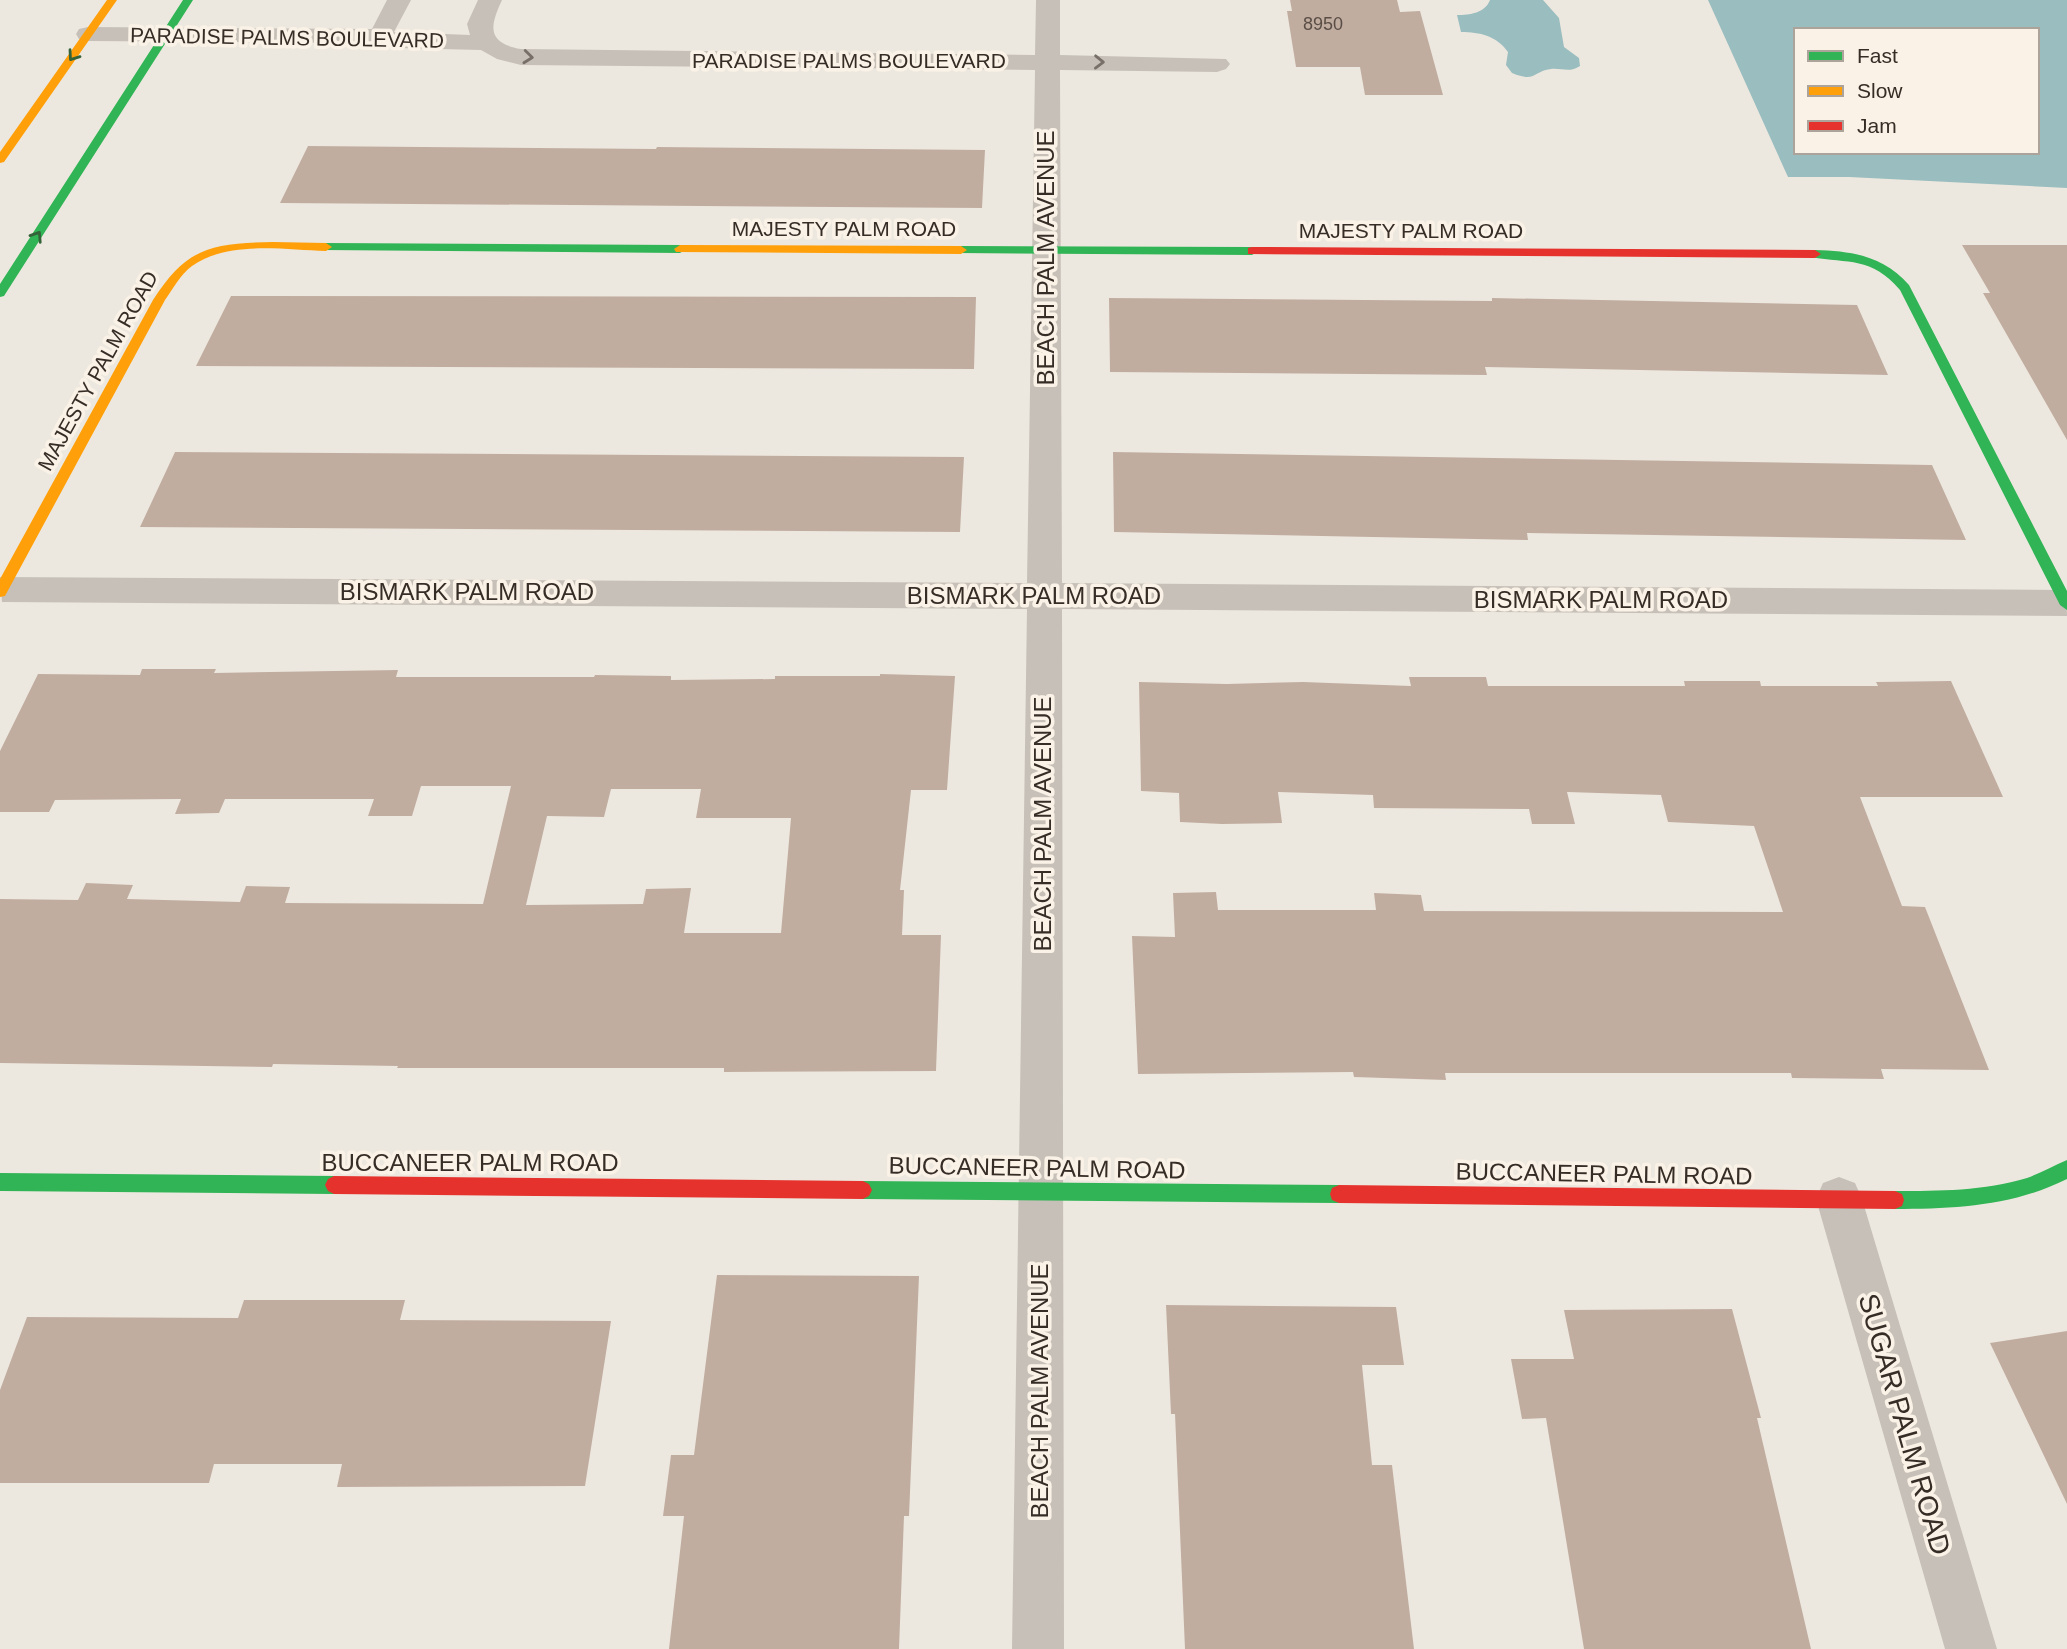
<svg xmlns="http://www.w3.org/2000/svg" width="2067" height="1649" font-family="Arial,sans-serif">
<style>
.water{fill:#9abdbf;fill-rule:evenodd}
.building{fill:#c1ada0;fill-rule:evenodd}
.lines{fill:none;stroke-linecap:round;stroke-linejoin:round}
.street{fill:#c6c0b8;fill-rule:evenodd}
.fast{fill:#30b455;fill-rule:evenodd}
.slow{fill:#ff9f0a;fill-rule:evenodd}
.jam{fill:#e5322d;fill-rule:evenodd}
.oneway{stroke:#346339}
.oneway2{stroke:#776f68}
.labels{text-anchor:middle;stroke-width:7;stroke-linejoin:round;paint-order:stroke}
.far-number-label{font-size:18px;fill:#594d45}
.far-street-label{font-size:21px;fill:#362d27;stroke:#faf2e6}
.street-label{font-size:24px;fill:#362d27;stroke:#faf2e6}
.near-street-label{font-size:28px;fill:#362d27;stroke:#faf2e6}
</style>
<rect width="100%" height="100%" fill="#ede8df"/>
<!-- water -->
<path class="water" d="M1490,0H1543L1559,18L1564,47L1579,58L1580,66C1570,73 1562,68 1551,69C1533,71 1536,83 1512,73L1506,65L1508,52C1497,36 1480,32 1461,32L1457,15C1470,15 1485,13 1490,0Z
M1708,0H2067V188L1849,177H1788ZM1796,30H2037V152H1796Z"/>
<!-- building -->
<path class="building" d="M1290,0H1397L1400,12L1420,11L1443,95H1365L1360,67H1296L1287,11H1292Z
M308,146L656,149L657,147L985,150L982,208L280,203Z
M1962,245H2067V440L1983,293H1990Z
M231,296L976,297L974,369L196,366Z
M1109,298L1492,301V298L1857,305L1888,375L1485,367L1487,375L1110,372Z
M175,452L964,457L960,532L140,527Z
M1113,452L1932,465L1966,540L1527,533L1528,540L1114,532Z
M142,669H216L214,673L398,670L396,677H594L595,675L671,676V680L775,679V676H880V674L955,676L947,790H911L900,890H904L902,935H941L936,1071L724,1072V1068H397L398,1066L273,1064L272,1067L0,1063V899L78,900L86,883L133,885L127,899L240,902L246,886L290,887L285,903L483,904L511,786H421L412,816H368L374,799H225L219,813L175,814L181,799L55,800L49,812H0V751L38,674L140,675ZM611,789H701L696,818H791L781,933H684L691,888L646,889L643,904L526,905L547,816L604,817Z
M1409,677H1486L1488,686H1685L1684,681H1760L1761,686H1878L1876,682L1951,681L2003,797H1860L1902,906L1925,907L1989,1070L1881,1069L1884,1079L1792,1078L1791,1073H1445L1446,1080L1354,1077L1353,1072L1138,1074L1132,936L1175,937L1173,893L1216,892L1218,910H1376L1374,893L1421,895L1424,911L1783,912L1754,826L1668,822L1661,795L1567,792L1575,824H1532L1529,809L1374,808L1373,795L1278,792L1282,823L1222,824L1180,822L1179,793L1141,791L1139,682L1227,684L1303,682L1411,686Z
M717,1275L919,1276L909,1516H904L899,1649H669L684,1516H663L671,1455H694Z
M244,1300H405L400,1320L611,1321L585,1486L337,1487L342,1464H214L209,1483H0V1390L27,1317L238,1318Z
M1166,1305L1396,1307L1404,1365H1362L1372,1465H1392L1414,1649H1185L1175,1414H1171Z
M1732,1309L1761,1418H1757L1811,1649H1584L1546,1418L1522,1419L1511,1359H1574L1564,1310Z
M2067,1331V1504L1990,1343Z"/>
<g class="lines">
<!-- street -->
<path class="street" d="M387,0H411L394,32L470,35L467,24L478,0H502C490,26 486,43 521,49L1035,55L1036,0H1060V55L1226,59L1230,64L1226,69L1217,72L1060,70L1062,583L2066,590L2067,616L1062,609L1064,1649H1012L1027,609L2,602L0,577L1027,583L1035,70L521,65L497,59L481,50L398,48L379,43L88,41L79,39L76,34L79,29L88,27L372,29Z
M1839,1177L1855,1183L1862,1199L1997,1649H1945L1816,1199L1823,1183Z"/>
<!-- fast -->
<path class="fast" d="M183,0H193L4,296L0,297V284Z
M326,243L680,245L686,249L680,253L322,250V244Z
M961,246L1252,247L1258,251L1252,255L957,253L955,250Z
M1815,250C1852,251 1884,256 1909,285L2067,591V610L2060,605L1900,290C1871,256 1849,264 1811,257L1809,254Z
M2067,1160V1179C2013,1206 1955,1209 1895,1209L1888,1206L1886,1200L1888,1194L1895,1191C1939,1191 1984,1191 2027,1178C2041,1173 2053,1166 2067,1160Z
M0,1173L334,1176L340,1179L343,1185L340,1191L334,1194L0,1191Z
M863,1181L1339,1185L1346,1188L1348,1194L1346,1200L1339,1203L863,1199L857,1196L854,1190L857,1184Z"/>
<!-- slow -->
<path class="slow" d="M107,0H117L4,162L0,163V152Z
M273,242L326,243L332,247L326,251C284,250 229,240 192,266C180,275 173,289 165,300L5,596L0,597V579L153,300C187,247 212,243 273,242Z
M680,245L961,246L967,250L961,254L676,252L674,249Z"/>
<!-- jam -->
<path class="jam" d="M1252,247L1815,250L1821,254L1815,258L1248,254V248Z
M334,1176L863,1181L869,1184L872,1190L869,1196L863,1199L334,1194L328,1191L325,1185L328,1179Z
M1339,1185L1895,1191L1902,1194L1904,1200L1902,1206L1895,1209L1339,1203L1332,1200L1330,1194L1332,1188Z"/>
</g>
<!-- one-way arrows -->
<defs><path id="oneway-chevron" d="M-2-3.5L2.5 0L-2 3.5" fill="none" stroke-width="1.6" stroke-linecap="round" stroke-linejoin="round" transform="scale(1.75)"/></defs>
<g class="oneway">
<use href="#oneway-chevron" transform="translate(73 56) rotate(125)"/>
<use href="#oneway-chevron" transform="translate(37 236) rotate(-57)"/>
</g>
<g class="oneway2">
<use href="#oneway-chevron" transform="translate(528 57) rotate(6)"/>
<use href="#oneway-chevron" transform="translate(1099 62) rotate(1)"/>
</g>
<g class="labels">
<!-- far-number labels -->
<g class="far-number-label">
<text x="1323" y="30">8950</text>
</g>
<!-- far-street labels -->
<g class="far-street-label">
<text transform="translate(287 38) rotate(1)" y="7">PARADISE PALMS BOULEVARD</text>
<text x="849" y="68">PARADISE PALMS BOULEVARD</text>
<text x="844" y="236">MAJESTY PALM ROAD</text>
<text x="1411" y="238">MAJESTY PALM ROAD</text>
<text transform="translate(98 371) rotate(-61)" y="7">MAJESTY PALM ROAD</text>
</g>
<!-- street labels -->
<g class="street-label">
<text transform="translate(1046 258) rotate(-90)" y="8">BEACH PALM AVENUE</text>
<text x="467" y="600">BISMARK PALM ROAD</text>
<text x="1034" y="604">BISMARK PALM ROAD</text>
<text x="1601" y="608">BISMARK PALM ROAD</text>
<text transform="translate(1043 824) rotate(-90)" y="8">BEACH PALM AVENUE</text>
<text x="470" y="1171">BUCCANEER PALM ROAD</text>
<text transform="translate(1037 1168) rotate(1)" y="8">BUCCANEER PALM ROAD</text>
<text transform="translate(1604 1174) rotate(1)" y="8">BUCCANEER PALM ROAD</text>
<text transform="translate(1040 1391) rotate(-90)" y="8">BEACH PALM AVENUE</text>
</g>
<!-- near-street labels -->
<g class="near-street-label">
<text transform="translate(1905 1424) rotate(74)" y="10">SUGAR PALM ROAD</text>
</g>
</g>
<!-- legend -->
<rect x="1794" y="28" width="245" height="126" fill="#faf2e6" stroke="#aca39a" stroke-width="2"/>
<rect x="1808" y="51" width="35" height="10" fill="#30b455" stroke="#aca39a" stroke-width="2"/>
<text x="1857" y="63" font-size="21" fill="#362d27">Fast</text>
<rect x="1808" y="86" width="35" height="10" fill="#ff9f0a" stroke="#aca39a" stroke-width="2"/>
<text x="1857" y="98" font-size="21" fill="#362d27">Slow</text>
<rect x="1808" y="121" width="35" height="10" fill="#e5322d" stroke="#aca39a" stroke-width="2"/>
<text x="1857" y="133" font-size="21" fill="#362d27">Jam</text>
</svg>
